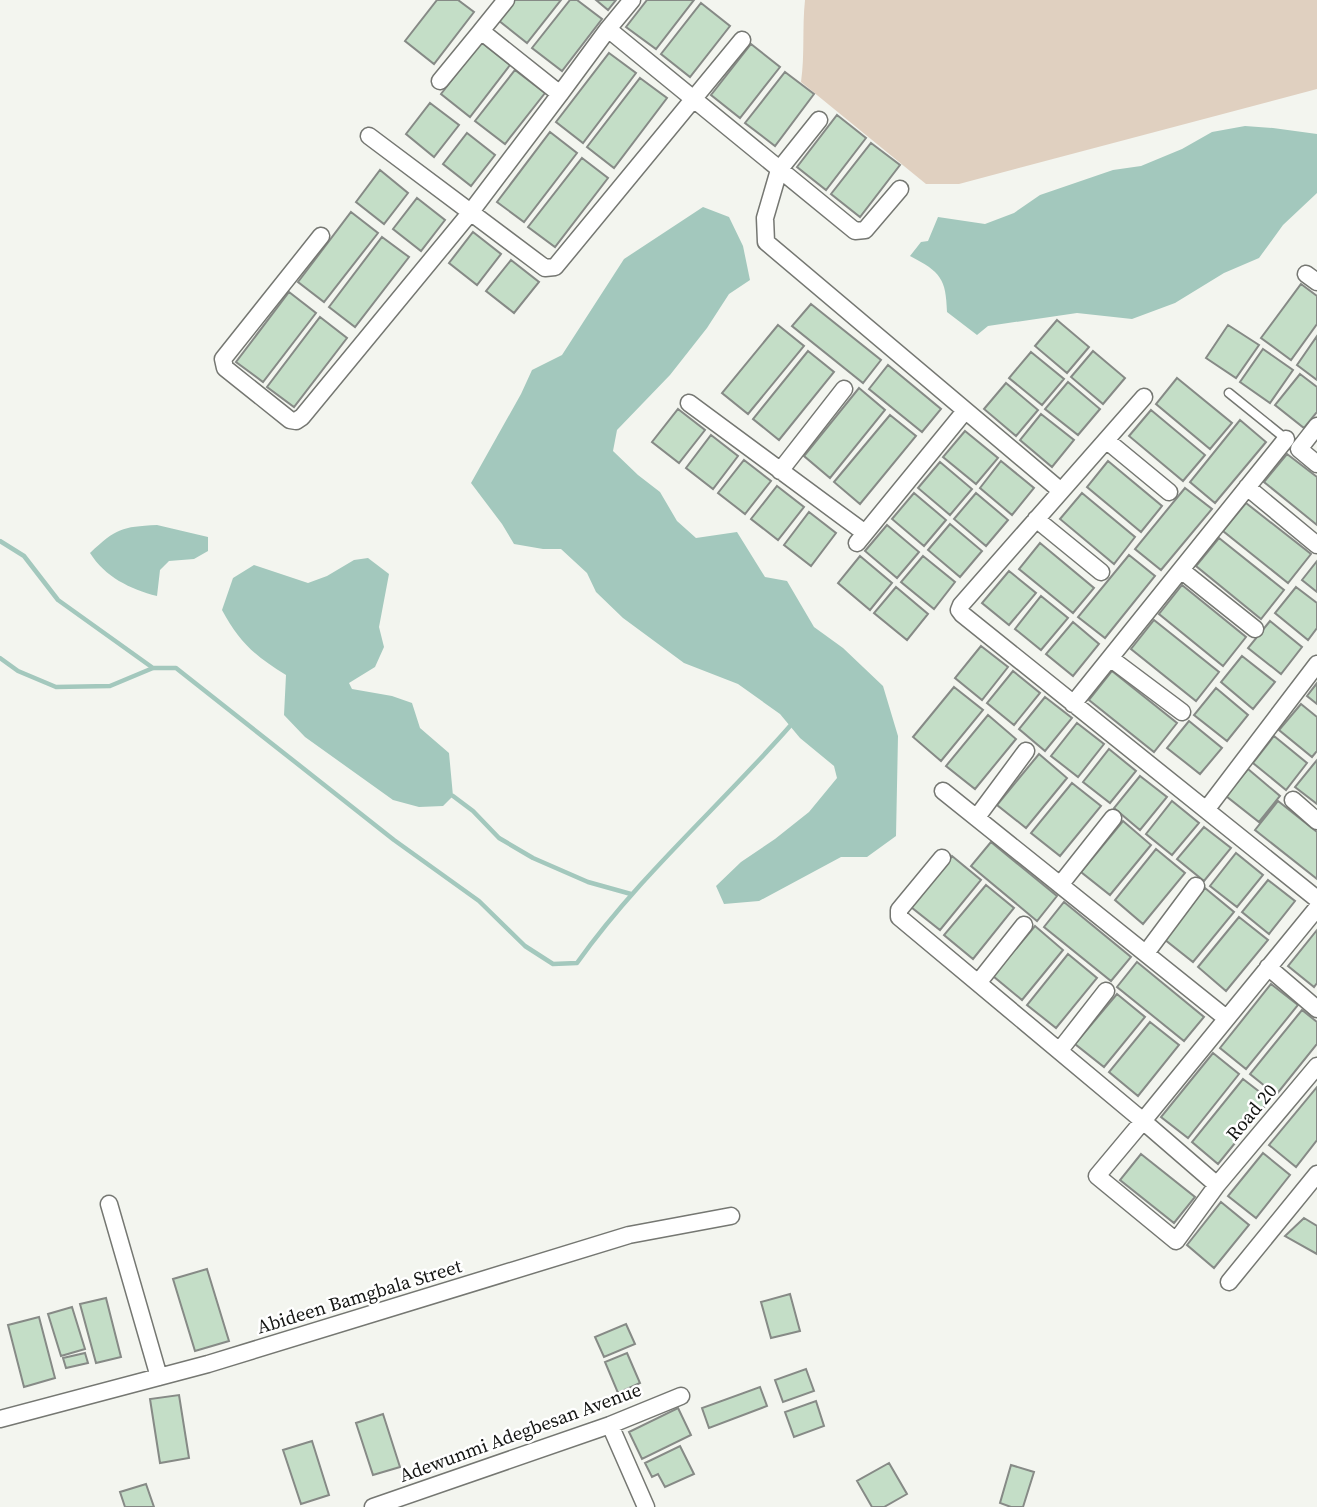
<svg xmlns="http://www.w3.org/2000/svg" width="1317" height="1507" font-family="'Source Serif 4',serif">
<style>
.green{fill:#e0d0c0}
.water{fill:#a3c8bd}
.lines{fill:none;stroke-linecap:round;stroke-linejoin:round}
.stream{stroke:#a3c8bd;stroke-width:4.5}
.building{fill:#c4dec7;stroke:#868a86;stroke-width:2}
.lane-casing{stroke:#757772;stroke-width:11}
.street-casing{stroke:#757772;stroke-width:19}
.lane{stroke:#fff;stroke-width:8}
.street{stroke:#fff;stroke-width:16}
.labels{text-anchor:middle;stroke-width:5;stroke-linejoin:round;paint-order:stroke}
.street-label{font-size:19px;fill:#131412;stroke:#fff}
</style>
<rect width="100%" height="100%" fill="#f3f5ef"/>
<!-- green -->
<path class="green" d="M805,0H1317V89L959,184H926L801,82C805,55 802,28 805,0Z"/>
<!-- water -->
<path class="water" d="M1245,126L1273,128L1317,134V193L1283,225L1259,258L1224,273L1175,303L1132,319L1077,313L988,326L977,335L947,312C946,279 941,272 910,256L921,242L928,241L938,217L985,224L1014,213L1040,195L1113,170L1141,166L1182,149L1212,132Z
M703,207L729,217L743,246L750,280L729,294L707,328L670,375L617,430L613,451L638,475L660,492L677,521L696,538L737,532L765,577L787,581L814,627L843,648L883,686L898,736L896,836L867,857H841L759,901L724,904L716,886L741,862L775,839L809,812L837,778L834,766L800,738L780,714L738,684L684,663L623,618L596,592L587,573L561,549H543L514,544L502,524L471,483L521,394L532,370L562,355L624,259Z
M157,525L208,537V551L194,559L169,561L160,570L157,596C130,589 105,577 90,553C117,528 121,527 157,525Z
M368,558L389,574L379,627L384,647L375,667L349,683L352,689L392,696L412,703L420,728L449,753L453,796L443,806L419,807L393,800L305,737L284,715L286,675C255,656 239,642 222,610L233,578L254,565L308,583L327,576L354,560Z"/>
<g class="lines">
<!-- stream -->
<path class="stream" d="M0,541L24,556L58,600L153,668
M0,658L18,671L56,687L110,686L153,668H176L394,840L479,901L525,946L553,964L577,963C639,876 720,806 790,726
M453,796L473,811L499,838L533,858L588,882L631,894"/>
</g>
<!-- building -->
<path class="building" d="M437,0H458L474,12L434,64L405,41Z
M514,0H561L527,43L498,20Z
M570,0H577L602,19L562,71L532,48Z
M596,0H616L608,10Z
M647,0H694L656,49L626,27Z
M701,3L730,26L690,77L661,54Z
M481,42L510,65L470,117L441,94Z
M751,44L780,67L740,118L711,95Z
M609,53L636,73L583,143L556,122Z
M515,70L545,93L505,144L475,121Z
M785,72L814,94L775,146L745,123Z
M640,78L667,98L614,168L587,147Z
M430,103L459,125L434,157L406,134Z
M837,115L866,138L826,190L797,167Z
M550,132L577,153L524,222L497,202Z
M467,133L495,155L471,186L443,164Z
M871,143L900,165L860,217L831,194Z
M582,158L608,178L555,247L528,227Z
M380,170L408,193L384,224L356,202Z
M417,198L445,220L421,251L393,229Z
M351,212L378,233L324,302L298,282Z
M473,232L501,254L477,285L449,263Z
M382,237L409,257L355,327L329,307Z
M511,260L539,282L514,313L486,291Z
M1301,284L1317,296V324L1291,360L1261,338Z
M289,292L316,313L263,382L236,362Z
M811,304L881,360L863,383L792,326Z
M320,317L347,338L294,407L267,387Z
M1057,320L1089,347L1067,373L1035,346Z
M778,325L804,346L748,414L722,393Z
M1228,325L1259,345L1236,378L1206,358Z
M1317,336V380L1297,365Z
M1263,349L1293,370L1270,403L1240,382Z
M808,351L834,372L779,440L753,419Z
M1093,351L1125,378L1103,404L1071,377Z
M1031,352L1064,379L1042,405L1009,378Z
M888,365L941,409L922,432L869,389Z
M1300,374L1317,387V412L1304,428L1275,405Z
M1177,378L1232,423L1210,449L1156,404Z
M1068,382L1100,409L1078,435L1045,409Z
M1006,383L1038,410L1016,436L984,409Z
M859,388L885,410L830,478L804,456Z
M678,409L705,430L679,463L652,442Z
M1151,410L1205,455L1183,481L1129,436Z
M1041,414L1074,440L1052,467L1020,440Z
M890,415L916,436L860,504L834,482Z
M1240,420L1266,442L1215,503L1190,482Z
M965,431L998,458L976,484L943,457Z
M711,435L738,456L713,489L686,468Z
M1287,454L1317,477V525L1264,482Z
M744,460L771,481L745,514L718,493Z
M1001,461L1034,488L1012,515L980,488Z
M1108,461L1162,506L1141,532L1087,487Z
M940,462L972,489L950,515L918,488Z
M777,486L804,507L778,540L751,519Z
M1185,488L1212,509L1161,570L1135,549Z
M914,493L946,520L924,546L892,519Z
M976,493L1008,520L986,546L954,519Z
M1082,493L1135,537L1114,564L1060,519Z
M1246,503L1311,554L1288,583L1223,531Z
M809,512L836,533L811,566L784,545Z
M950,524L982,551L960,577L928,550Z
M887,525L919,552L897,578L865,551Z
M1219,538L1284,590L1261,619L1196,566Z
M1040,543L1094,588L1073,613L1019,569Z
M1129,555L1155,576L1105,638L1078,617Z
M860,556L892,583L870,610L838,583Z
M923,556L955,582L934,609L901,582Z
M1317,561V592L1302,580Z
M1009,571L1036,593L1009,625L982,603Z
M1182,585L1246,637L1223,666L1159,614Z
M896,587L928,614L907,640L874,613Z
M1296,587L1317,603V628L1308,640L1275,613Z
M1041,596L1068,618L1041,650L1015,629Z
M1154,620L1219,672L1196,701L1131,649Z
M1270,621L1302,647L1281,674L1248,648Z
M1073,622L1099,644L1073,676L1046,654Z
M981,646L1008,667L982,700L955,678Z
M1242,656L1275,682L1253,709L1221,682Z
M1013,671L1040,693L1014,725L987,703Z
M1112,671L1177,723L1154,752L1089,700Z
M1317,683V704L1307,696Z
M954,687L983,710L941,761L913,737Z
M1216,688L1248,715L1227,741L1194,715Z
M1045,697L1072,718L1045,751L1019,729Z
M1301,704L1317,717V751L1312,757L1279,730Z
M988,715L1016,739L975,789L946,766Z
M1189,721L1222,748L1200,774L1167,748Z
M1077,723L1104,744L1078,777L1051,756Z
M1274,736L1307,763L1286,790L1253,763Z
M1109,749L1136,771L1110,803L1083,782Z
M1039,754L1067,778L1026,828L997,805Z
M1317,760V804L1295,787Z
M1248,769L1280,796L1259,822L1226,796Z
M1140,776L1167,797L1140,830L1114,808Z
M1072,783L1101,806L1060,856L1031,833Z
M1172,801L1199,823L1172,855L1146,834Z
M1278,801L1317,832V879L1255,830Z
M1123,821L1151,845L1110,895L1081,872Z
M1204,827L1231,848L1204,881L1177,859Z
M991,842L1057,896L1037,921L971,866Z
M1156,849L1185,873L1143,924L1115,900Z
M1236,853L1263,875L1237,907L1210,886Z
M952,856L981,880L940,930L911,907Z
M1268,880L1295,901L1269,934L1242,912Z
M986,885L1014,908L973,959L944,935Z
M1205,888L1234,912L1193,962L1164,939Z
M1064,902L1131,957L1111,981L1044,927Z
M1239,917L1268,940L1226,991L1198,967Z
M1035,926L1063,950L1022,1000L993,976Z
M1317,930V983L1314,987L1288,966Z
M1068,954L1097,978L1056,1028L1027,1005Z
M1137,962L1204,1017L1184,1041L1117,987Z
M1271,984L1298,1005L1246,1069L1220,1048Z
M1117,994L1145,1017L1104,1067L1075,1044Z
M1302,1010L1317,1022V1044L1276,1095L1250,1074Z
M1150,1022L1179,1045L1138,1096L1109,1072Z
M1213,1053L1239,1074L1188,1138L1161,1117Z
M1243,1079L1270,1100L1218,1164L1192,1142Z
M1317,1087V1140L1296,1167L1269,1145Z
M1263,1153L1290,1175L1256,1218L1228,1196Z
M1141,1154L1195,1197L1174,1223L1120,1180Z
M1221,1202L1249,1225L1214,1268L1187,1245Z
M1304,1218L1317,1226V1254L1285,1236Z
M207,1269L229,1341L195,1351L173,1279Z
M790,1294L800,1331L771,1338L761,1302Z
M106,1298L121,1357L96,1363L80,1304Z
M72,1307L85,1349L61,1356L48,1314Z
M39,1317L55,1378L24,1387L8,1325Z
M626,1324L635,1344L604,1357L595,1337Z
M85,1353L88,1363L66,1368L63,1358Z
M627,1353L640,1383L618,1393L605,1362Z
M806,1369L814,1391L783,1402L775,1380Z
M760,1387L767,1406L709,1428L702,1408Z
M179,1395L189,1458L160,1463L150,1399Z
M816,1401L824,1426L794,1437L785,1412Z
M678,1408L691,1435L642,1459L629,1432Z
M383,1414L400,1467L373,1475L356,1423Z
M312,1441L329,1495L301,1504L283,1450Z
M680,1446L694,1474L665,1487L658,1474L652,1477L645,1463Z
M889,1463L907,1494L884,1507H872L857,1481Z
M1011,1465L1034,1472L1023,1507H1011L1000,1503Z
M146,1484L154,1507H125L120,1492Z"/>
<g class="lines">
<defs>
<path id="lane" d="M1229,393L1286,439"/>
<path id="street" d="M506,0L481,31L560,94L608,29L855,231L865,230L900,189
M608,29L632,0
M440,81L481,31
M819,120L779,170L765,218L766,242L1061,491
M369,136L545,268L555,267L742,40
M321,236L223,359L225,368L290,420L296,421L302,417L470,213L560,94
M1306,274L1317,282
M1144,397L961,605L959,610L962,614L1317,899
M689,403L865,533
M1317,426L1299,449L1317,464
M1106,440L1169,492
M780,471L844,389
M1247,487L1317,545
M1036,519L1101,572
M857,543L965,411
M1181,570L1255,629
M1110,658L1182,712
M1073,704L1286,439
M943,791L1226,1018
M1293,800L1317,821
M1206,810L1317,664
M977,817L1026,751
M942,858L899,910V917L1143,1121L1097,1176L1176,1241L1217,1185L1317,1066
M1060,885L1113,818
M1146,953L1196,886
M1268,967L1317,1009
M978,983L1024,925
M1060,1050L1106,991
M1217,1185L1143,1121L1317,908
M109,1204L159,1377
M1229,1282L1317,1174
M0,1419L208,1364L629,1235L731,1216
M610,1425L646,1507
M373,1507L610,1425L681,1396"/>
</defs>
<!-- lane casing -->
<use href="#lane" class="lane-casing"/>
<!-- street casing -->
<use href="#street" class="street-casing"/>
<!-- lane -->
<use href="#lane" class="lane"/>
<!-- street -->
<use href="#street" class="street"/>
</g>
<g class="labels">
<!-- street labels -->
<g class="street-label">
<text transform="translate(1251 1112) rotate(-50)" y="7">Road 20</text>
<text transform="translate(359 1296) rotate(-17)" y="7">Abideen Bamgbala Street</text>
<text transform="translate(520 1432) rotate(-20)" y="7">Adewunmi Adegbesan Avenue</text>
</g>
</g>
</svg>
